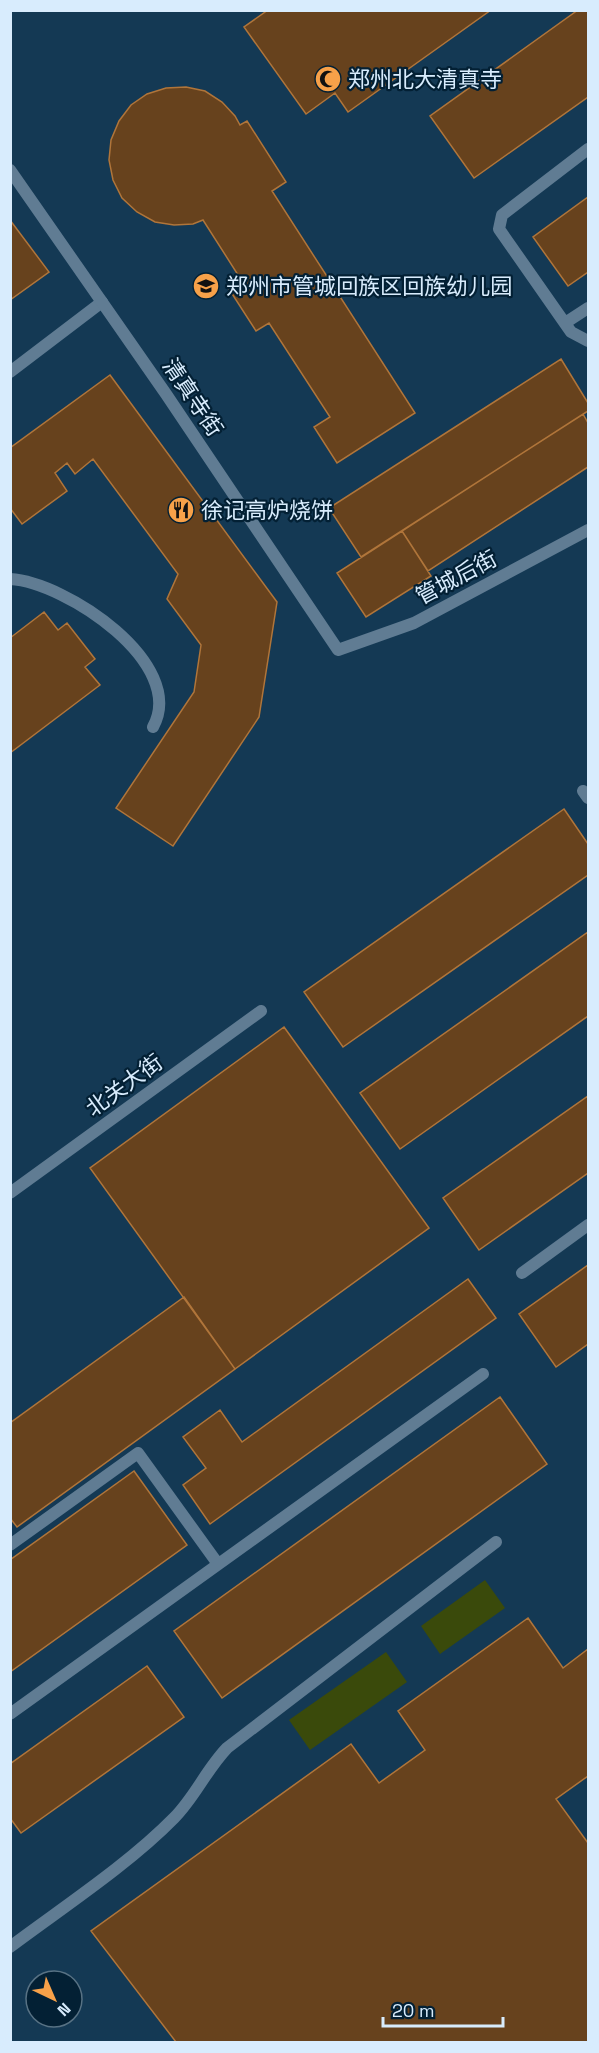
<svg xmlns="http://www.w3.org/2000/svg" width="599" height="2053" font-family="'Space Grotesk','Noto Sans SC',sans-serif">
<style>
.green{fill:#3a4a0b}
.building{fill:#67421d;stroke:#b0753a;stroke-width:1.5}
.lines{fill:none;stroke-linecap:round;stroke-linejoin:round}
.service{stroke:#607c93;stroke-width:12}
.minor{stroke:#607c93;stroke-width:12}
.labels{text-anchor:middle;stroke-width:4.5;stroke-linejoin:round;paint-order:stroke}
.poi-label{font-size:22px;fill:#d8ecfd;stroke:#032034;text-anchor:start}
.street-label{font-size:22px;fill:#d8ecfd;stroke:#032034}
</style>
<rect width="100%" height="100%" fill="#143954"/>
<!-- green -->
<path class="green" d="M485,1580L505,1608L440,1654L421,1626Z
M386,1652L407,1682L310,1750L289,1720Z"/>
<!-- building -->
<path class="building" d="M268,10H491L348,112L335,93L306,114L244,27Z
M578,10H588V97L474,178L430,116Z
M186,87L205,91L222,102L235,116L240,125L247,121L286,182L272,191L415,413L337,463L314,427L330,417L269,323L256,331L227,286L240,278L203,220L193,224L174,225L155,222L137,212L122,198L113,180L109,160L111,140L119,121L131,105L147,94L166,88Z
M588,197V272L568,286L533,237Z
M10,220L49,272L10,300Z
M561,359L588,403V411L361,557L329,508Z
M110,375L277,602L259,717L173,846L116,808L194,692L201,645L167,599L178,574L93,459L75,474L67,463L55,473L67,491L22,524L10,508V448Z
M583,414L588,423V467L428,571L402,531Z
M402,531L431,576L366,617L337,573Z
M44,612L58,630L67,623L95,659L85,667L100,685L10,753V638Z
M564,809L588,844V875L343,1047L304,992Z
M588,932V1016L400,1149L360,1093Z
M284,1027L429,1228L235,1369L90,1168Z
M588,1096V1173L479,1250L443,1198Z
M588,1265V1344L556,1367L519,1314Z
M468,1279L496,1318L210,1524L183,1485L206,1468L183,1437L220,1410L242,1442Z
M184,1297L235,1369L17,1527L10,1518V1423Z
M500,1397L547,1464L222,1698L174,1631Z
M134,1471L187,1545L10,1672V1560Z
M528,1618L563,1668L588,1649V1776L556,1799L588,1843V2042H176L91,1931L351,1744L379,1783L425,1750L398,1711Z
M147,1666L184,1717L21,1833L10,1818V1764Z"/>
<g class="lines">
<!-- service -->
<path class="service" d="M588,149L502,215L499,229L571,332L588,341
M565,323L588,308
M10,372L102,302
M10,579C66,582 188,664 153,727
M583,791L588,798
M10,1193L261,1011
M522,1273L588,1225
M10,1545L138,1453L218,1564
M10,1714L483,1374
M10,1947C62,1908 129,1864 174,1818C195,1797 206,1770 227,1748L496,1542"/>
<!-- minor -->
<path class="minor" d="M10,170L166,394L338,650L414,623L588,530"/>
</g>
<!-- icons -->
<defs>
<symbol id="mosque-disc" viewBox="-11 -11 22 22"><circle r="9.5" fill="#f7a149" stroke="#032034"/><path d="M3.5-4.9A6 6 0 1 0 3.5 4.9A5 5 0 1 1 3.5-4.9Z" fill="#111"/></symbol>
<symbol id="school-disc" viewBox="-11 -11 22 22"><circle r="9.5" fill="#f7a149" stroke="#032034"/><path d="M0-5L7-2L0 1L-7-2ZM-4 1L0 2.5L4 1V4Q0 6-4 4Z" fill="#111"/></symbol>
<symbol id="restaurant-disc" viewBox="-11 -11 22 22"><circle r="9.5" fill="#f7a149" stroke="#032034"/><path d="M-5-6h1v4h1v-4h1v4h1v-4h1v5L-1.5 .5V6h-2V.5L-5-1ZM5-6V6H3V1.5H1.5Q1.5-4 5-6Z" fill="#111"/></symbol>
</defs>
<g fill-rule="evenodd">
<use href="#mosque-disc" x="313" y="64" width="30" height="30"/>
<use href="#school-disc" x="191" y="271" width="30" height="30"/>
<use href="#restaurant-disc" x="166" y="495" width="30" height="30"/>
</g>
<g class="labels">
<!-- poi labels -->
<g class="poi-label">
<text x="348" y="87">郑州北大清真寺</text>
<text x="226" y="294">郑州市管城回族区回族幼儿园</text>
<text x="201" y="518">徐记高炉烧饼</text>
</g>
<!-- street labels -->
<g class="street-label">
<text transform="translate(193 397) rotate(56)" y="8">清真寺街</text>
<text transform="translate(456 577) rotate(-28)" y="8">管城后街</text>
<text transform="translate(124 1085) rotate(-36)" y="8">北关大街</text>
</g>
</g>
<!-- border -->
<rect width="599" height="2053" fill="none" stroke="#d8ecfd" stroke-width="24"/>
<!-- north arrow -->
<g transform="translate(54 1999) rotate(136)"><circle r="28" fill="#032034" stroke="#587284" stroke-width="1.5"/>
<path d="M0-4.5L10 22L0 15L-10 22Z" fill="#f7a149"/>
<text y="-9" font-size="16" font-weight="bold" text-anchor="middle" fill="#d8ecfd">N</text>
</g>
<!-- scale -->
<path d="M383 2017v9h120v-9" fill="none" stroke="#d8ecfd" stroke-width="3"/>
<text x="392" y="2017" font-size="18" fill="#d8ecfd" stroke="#032034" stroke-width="4.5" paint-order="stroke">20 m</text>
</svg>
